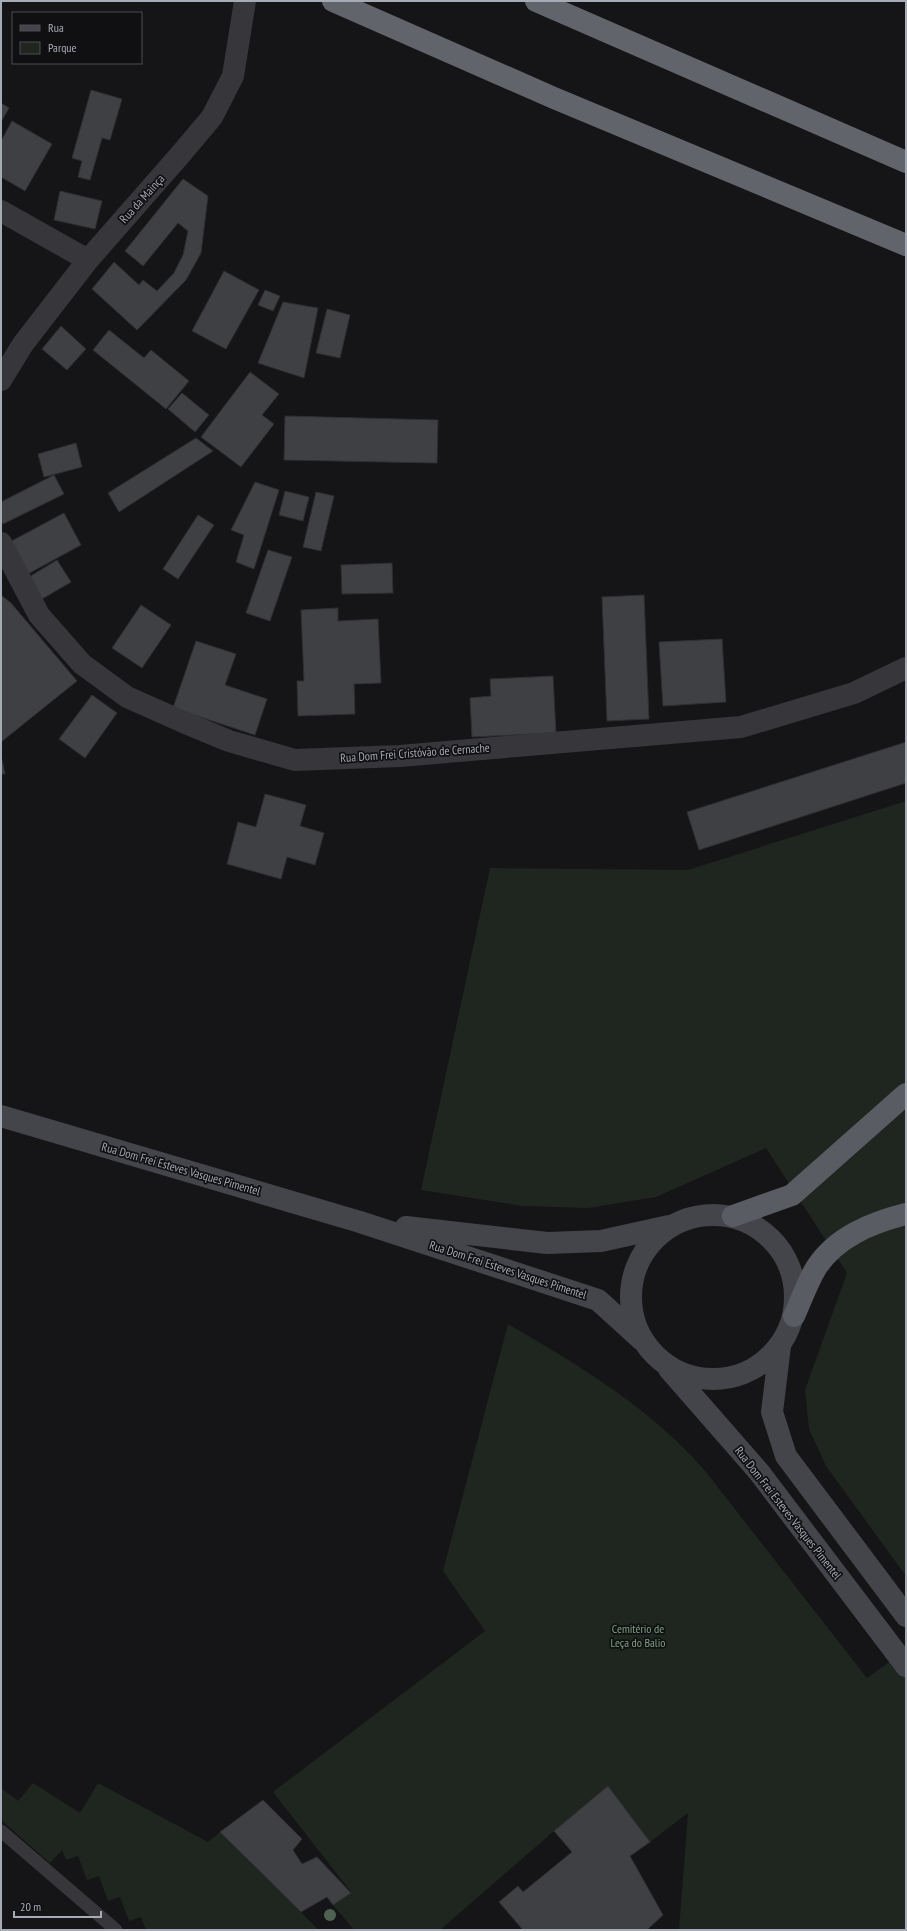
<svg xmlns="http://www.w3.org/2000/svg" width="907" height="1931" font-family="'PT Sans Narrow',sans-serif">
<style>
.green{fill:#1f2620}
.building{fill:#3f4043;stroke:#2f2f32}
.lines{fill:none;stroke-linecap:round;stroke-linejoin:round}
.service{stroke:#36363b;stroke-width:13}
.minor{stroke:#36363b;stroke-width:22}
.secondary{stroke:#44454b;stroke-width:22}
.trunk{stroke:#5a5c63;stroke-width:22}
.motorway{stroke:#62646c;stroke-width:22}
.tree{fill:#4f6151}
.labels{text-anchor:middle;stroke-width:3.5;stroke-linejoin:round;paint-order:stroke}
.street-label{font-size:12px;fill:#a7abb6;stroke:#100f11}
.park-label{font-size:12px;fill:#7ea082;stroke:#100f11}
</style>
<rect width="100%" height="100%" fill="#151416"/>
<!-- green -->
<path class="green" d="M906,801V1576L826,1466L809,1429L805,1390L847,1273L766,1148L656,1197L588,1208L523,1206L421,1190L490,868L688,870Z
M508,1324C580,1366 651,1408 706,1472L867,1678L906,1650V1930H679L688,1813L650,1842L554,1831L440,1930H354L333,1905L351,1892L273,1792L485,1631L443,1571Z
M33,1783L80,1813L98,1783L208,1842L220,1832L319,1930H146L141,1917L129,1921L120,1897L108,1901L99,1876L87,1880L78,1856L66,1860L62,1850L50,1863L1,1820V1788L18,1801Z"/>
<!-- building -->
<path class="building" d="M91,90L122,99L110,140L102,138L90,180L78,177L82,161L72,158Z
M1,103L9,108L1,122Z
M12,121L52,144L25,191L1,177V141Z
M183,179L208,196L201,253L186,280L137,330L92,289L114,262L139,285L143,280L157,291L174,273L183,255L188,231L178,223L143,266L125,251Z
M60,191L102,201L95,229L54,220Z
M224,271L259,290L226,349L192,331Z
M265,290L280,296L273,311L258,305Z
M283,302L318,308L304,378L258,363Z
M327,309L350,315L340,358L316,353Z
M61,326L86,349L67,370L42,349Z
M109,330L144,358L151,350L189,381L166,409L93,350Z
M250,372L279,394L262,415L274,424L241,467L201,437Z
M182,393L209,415L195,432L168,409Z
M285,416L438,420L437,463L284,460Z
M196,438L213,451L119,512L108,493Z
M76,443L82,467L44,477L38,454Z
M54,475L64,494L3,524L1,520V502Z
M255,482L279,490L254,569L236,562L244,535L231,530Z
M285,491L309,497L303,521L279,515Z
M316,492L334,496L321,551L303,547Z
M64,513L81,545L24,576L6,544Z
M198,515L214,525L178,579L163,569Z
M268,550L292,557L270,621L246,613Z
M57,560L71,582L42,599L29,577Z
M392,563L393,593L342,594L341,565Z
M1,595L11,603L77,681L1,742Z
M644,595L649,719L607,721L602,597Z
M141,605L171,625L142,668L112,648Z
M338,608V621L378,619L381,683L354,684L355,714L298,716L297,681H304L301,610Z
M722,639L726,702L663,706L659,642Z
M196,641L236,654L225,685L267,699L255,735L173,708Z
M553,676L556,733L472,737L470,698L491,696L490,679Z
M92,695L117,713L85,758L59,739Z
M906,742V783L699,850L687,812Z
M1,755L5,774H1Z
M265,794L306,805L300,826L324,833L315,865L287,857L281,879L227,864L238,822L256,827Z
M608,1786L650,1842L630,1856L663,1915L647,1930H523L499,1902L518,1886L523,1892L572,1852L554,1831Z
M263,1800L302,1839L293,1850L302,1864L317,1857L351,1893L333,1905L327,1897L301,1912L220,1832Z"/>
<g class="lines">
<!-- service -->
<path class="service" d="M1,1831L116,1930"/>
<!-- minor -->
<path class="minor" d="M1,211L88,260
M1,380L23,344L88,260L180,155L212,117L233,76L245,1
M1,543L39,615L82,664L127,697L181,721L229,741L295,760L400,756L741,727L854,693L906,668"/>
<!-- secondary -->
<path class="secondary" d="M1,1116L360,1222L598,1300L642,1340
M631 1297a82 82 0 1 1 164 0a82 82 0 1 1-164 0Z
M406,1227L547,1243L601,1241L669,1226
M780,1346L772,1412L786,1456L906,1616
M669,1369L759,1472L906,1666"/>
<!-- trunk -->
<path class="trunk" d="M733,1216L792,1195L906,1094
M794,1316C801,1301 807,1283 816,1268C836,1237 871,1223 906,1214"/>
<!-- motorway -->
<path class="motorway" d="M333,1L554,98L906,245
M536,1L906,162"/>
</g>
<!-- trees -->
<circle class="tree" cx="330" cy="1915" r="6"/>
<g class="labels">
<!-- street labels -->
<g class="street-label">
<text transform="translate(142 199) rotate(-48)" y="4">Rua da Mainça</text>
<text transform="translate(415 753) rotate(-4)" y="4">Rua Dom Frei Cristóvão de Cernache</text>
<text transform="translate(181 1169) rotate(16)" y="4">Rua Dom Frei Esteves Vasques Pimentel</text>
<text transform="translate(508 1270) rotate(18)" y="4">Rua Dom Frei Esteves Vasques Pimentel</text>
<text transform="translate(788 1513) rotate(52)" y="4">Rua Dom Frei Esteves Vasques Pimentel</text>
</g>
<!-- park labels -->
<g class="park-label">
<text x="638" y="1633">Cemitério de<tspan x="638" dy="14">Leça do Balio</tspan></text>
</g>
</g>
<!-- border -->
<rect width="907" height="1931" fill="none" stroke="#a7abb6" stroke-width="4"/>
<!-- legend -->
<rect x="12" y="12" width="130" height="52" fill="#100f11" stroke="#4c4d53"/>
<rect x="20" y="25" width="20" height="6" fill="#44454b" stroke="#4c4d53"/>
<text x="48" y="32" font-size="12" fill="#a7abb6">Rua</text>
<rect x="20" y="42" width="20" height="12" fill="#1f2620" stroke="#4c4d53"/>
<text x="48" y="52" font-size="12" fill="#a7abb6">Parque</text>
<!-- scale -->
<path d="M14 1911v6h87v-6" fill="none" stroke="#a7abb6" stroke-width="2"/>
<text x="20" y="1911" font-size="12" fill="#a7abb6" stroke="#100f11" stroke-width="3" paint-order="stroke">20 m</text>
</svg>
